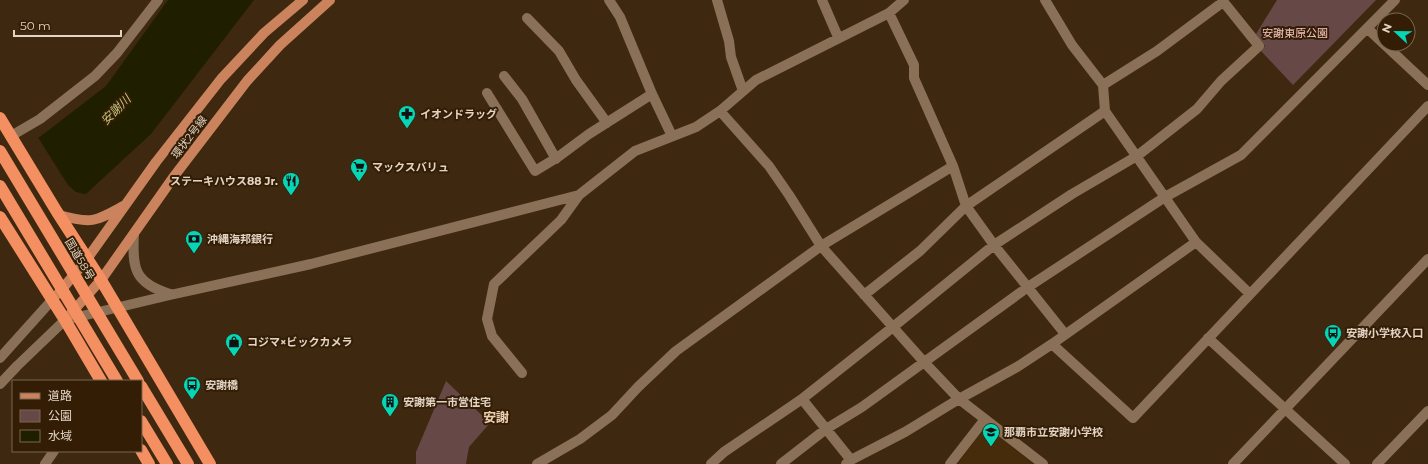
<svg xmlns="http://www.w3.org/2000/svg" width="1428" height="464" font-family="Montserrat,'Noto Sans JP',sans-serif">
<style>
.built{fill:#472c0c}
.green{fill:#664847}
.water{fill:#1f1f00}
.pier{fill:#3e280f}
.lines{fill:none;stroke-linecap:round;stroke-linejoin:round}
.minor{stroke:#8a7056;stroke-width:10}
.major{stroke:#ca835d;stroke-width:10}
.highway{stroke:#f48f61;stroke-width:12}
.labels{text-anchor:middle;stroke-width:4;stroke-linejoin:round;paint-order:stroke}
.park-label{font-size:11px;fill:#f5c4c1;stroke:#331e05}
.poi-label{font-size:11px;font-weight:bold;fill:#e2d3c5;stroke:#331e05;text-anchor:start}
.street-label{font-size:11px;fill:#e2d3c5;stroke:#331e05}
.water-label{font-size:12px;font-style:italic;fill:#c2c67f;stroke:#331e05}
.quarter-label{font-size:13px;font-weight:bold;fill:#ebceb2;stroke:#331e05}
</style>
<rect width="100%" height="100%" fill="#3e280f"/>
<!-- built -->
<path class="built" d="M984,429H990L1032,464H958Z"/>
<!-- green -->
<path class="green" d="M1277,0H1376L1293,85L1261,51L1265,46L1256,34Z
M446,381L490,423L469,447L466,464H416V452Z"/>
<!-- water -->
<path class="water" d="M168,0H254L151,134L87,193L70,201L0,161L41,136L106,86Z"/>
<!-- pier -->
<path class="pier" d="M37,136L68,185L76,192L88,195L0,237V158Z"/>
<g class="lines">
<!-- minor -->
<path class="minor" d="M609,0L620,17L652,94L672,136
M717,0L729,41L731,57L743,91
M822,0L838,37
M1045,0L1072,45L1103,85L1105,111L1196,242L1250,294
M889,13L914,65V78L953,166L966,206L994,245L1065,334
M527,18L559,51L576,80L607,123
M1368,29L1428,85
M504,76L522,99L556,159
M1103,85L1157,51L1223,2
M487,93L535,171L558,157L589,134L652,94
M720,111L769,166L789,195L821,246L924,362L959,399L1043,464
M11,136L40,119L95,76L117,53L158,0
M134,234C132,268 134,283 170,294
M864,295L920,251L966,206L1105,111
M1208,338L1345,464
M1052,344L1133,418L1428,106
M0,358L52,300
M522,373L492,336L487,319L494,284L561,220L579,195
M0,384L17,366L65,320L170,295L311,264L579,195L635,151L696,127L720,111L756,80L889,13L904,0
M802,399L851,460
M45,464L54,451
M537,464L580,439L612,415L638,387L676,351L821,246L953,166
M711,464L724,452L802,399L893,327L994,245L1072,194L1137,156L1197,109L1221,81L1259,46L1222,0
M781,464L826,429L862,407L1028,287L1165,197L1241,155L1395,0
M846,464L851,460L905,432L959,399L1017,367L1052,344L1196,242
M950,464L985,419
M1233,464L1428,259
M1377,464L1428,411"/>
<!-- major -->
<path class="major" d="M59,215C91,224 95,222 123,206
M58,294L87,259L156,162L221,79L264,33L303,0
M65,320L101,280L175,175L247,81L280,45L330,0"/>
<!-- highway -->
<path class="highway" d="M0,118L57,212L101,280L210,464
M0,151L138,381
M0,186L117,381
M0,217L65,320L101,381
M141,386L188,464
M141,421L167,464
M141,450L149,464"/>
</g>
<!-- icons -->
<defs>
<symbol id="pharmacy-pin" viewBox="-11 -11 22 30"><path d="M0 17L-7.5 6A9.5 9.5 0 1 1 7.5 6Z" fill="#06d5b6" stroke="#331e05"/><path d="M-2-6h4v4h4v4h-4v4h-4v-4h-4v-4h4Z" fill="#111"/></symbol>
<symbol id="supermarket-pin" viewBox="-11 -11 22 30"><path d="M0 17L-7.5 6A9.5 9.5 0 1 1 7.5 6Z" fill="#06d5b6" stroke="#331e05"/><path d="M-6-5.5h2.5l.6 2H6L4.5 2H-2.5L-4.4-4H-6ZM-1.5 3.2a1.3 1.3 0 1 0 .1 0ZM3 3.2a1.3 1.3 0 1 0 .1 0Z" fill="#111"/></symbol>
<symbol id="restaurant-pin" viewBox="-11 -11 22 30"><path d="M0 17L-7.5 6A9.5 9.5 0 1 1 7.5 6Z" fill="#06d5b6" stroke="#331e05"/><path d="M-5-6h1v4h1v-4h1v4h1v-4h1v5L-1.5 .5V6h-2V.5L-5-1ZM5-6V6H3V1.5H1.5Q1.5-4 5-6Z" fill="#111"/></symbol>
<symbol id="bank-pin" viewBox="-11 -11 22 30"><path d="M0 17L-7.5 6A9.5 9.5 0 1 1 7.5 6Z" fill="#06d5b6" stroke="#331e05"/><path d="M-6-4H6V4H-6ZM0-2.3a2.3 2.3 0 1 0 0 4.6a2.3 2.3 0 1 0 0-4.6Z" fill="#111"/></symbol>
<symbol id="bus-pin" viewBox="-11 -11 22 30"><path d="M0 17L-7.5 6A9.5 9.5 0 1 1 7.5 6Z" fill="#06d5b6" stroke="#331e05"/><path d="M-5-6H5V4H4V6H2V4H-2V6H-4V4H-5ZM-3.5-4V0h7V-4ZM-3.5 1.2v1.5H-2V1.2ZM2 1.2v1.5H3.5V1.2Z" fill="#111"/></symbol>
<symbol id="shop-pin" viewBox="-11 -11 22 30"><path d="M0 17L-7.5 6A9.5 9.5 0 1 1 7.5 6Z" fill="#06d5b6" stroke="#331e05"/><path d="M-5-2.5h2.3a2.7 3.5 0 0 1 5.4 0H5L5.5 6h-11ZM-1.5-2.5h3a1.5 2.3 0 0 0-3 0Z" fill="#111"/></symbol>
<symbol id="building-pin" viewBox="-11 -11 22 30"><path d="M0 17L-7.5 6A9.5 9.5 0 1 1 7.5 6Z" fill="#06d5b6" stroke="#331e05"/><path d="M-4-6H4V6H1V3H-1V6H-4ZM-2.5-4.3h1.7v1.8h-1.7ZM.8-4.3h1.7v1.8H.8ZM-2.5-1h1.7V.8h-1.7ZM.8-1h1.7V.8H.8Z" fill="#111"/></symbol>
<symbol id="school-pin" viewBox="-11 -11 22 30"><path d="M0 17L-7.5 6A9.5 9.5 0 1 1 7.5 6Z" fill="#06d5b6" stroke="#331e05"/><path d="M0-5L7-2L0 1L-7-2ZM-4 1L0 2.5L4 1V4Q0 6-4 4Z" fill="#111"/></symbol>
</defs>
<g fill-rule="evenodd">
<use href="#pharmacy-pin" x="397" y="104" width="20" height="27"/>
<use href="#supermarket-pin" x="349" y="157" width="20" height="27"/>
<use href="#restaurant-pin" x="281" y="171" width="20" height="27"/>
<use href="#bank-pin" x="184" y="229" width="20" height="27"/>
<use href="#bus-pin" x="1323" y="323" width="20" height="27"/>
<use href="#shop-pin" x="224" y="332" width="20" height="27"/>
<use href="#bus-pin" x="182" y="375" width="20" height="27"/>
<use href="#building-pin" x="380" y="392" width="20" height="27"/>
<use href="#school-pin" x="981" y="422" width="20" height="27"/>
</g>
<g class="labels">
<!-- park labels -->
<g class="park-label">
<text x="1295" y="37">安謝東原公園</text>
</g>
<!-- poi labels -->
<g class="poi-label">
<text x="420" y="118">イオンドラッグ</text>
<text x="372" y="171">マックスバリュ</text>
<text x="278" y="185" text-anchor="end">ステーキハウス88 Jr.</text>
<text x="207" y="243">沖縄海邦銀行</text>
<text x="1346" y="337">安謝小学校入口</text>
<text x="247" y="346">コジマ×ビックカメラ</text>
<text x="205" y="389">安謝橋</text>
<text x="403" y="406">安謝第一市営住宅</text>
<text x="1004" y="436">那覇市立安謝小学校</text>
</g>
<!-- street labels -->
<g class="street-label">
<text transform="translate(189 137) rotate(-53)" y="4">環状2号線</text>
<text transform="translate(80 259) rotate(59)" y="4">国道58号</text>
</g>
<!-- water labels -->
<g class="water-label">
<text transform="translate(116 110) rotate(-45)" y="4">安謝川</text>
</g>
<!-- quarter labels -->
<g class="quarter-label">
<text x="496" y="422">安謝</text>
</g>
</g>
<!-- legend -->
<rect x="12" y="380" width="130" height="72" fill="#331e05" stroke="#796652"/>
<rect x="20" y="393" width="20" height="6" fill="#ca835d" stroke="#796652"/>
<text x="48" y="400" font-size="12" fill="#e2d3c5">道路</text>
<rect x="20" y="410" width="20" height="12" fill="#664847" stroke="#796652"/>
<text x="48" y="420" font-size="12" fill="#e2d3c5">公園</text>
<rect x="20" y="430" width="20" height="12" fill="#1f1f00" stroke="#796652"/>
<text x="48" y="440" font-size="12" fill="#e2d3c5">水域</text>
<!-- north arrow -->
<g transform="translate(1396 32) rotate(292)"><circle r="19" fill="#331e05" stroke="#796652"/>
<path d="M0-3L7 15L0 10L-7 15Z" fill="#06d5b6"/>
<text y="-6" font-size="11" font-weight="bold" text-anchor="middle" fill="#e2d3c5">N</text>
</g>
<!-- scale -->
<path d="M14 30v6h107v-6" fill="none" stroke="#e2d3c5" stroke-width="2"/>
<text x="20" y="30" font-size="12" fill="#e2d3c5" stroke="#331e05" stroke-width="3" paint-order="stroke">50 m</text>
</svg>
